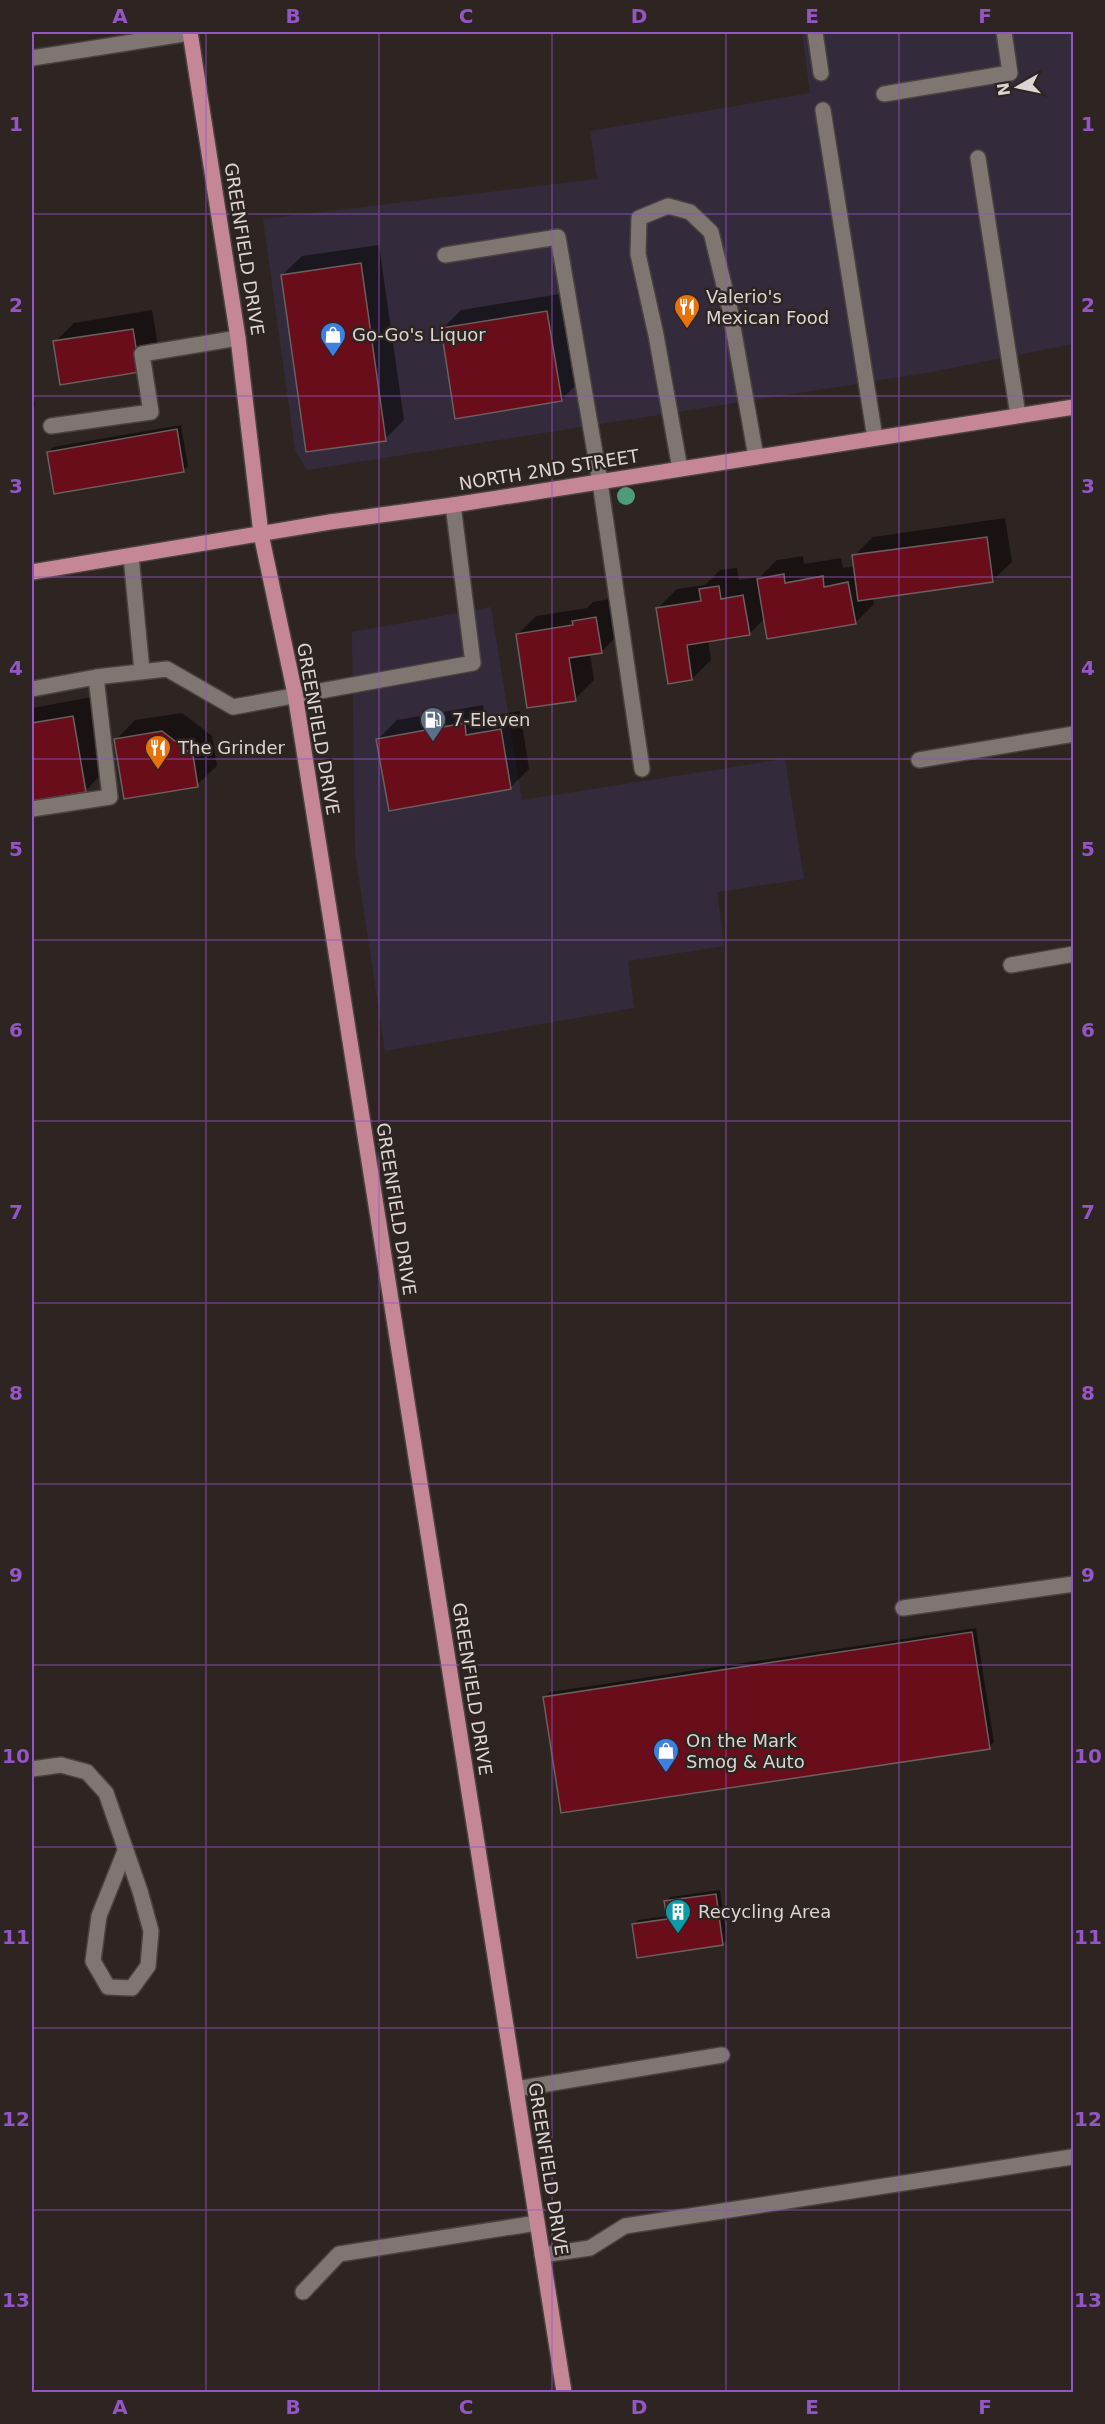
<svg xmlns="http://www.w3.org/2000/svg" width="1105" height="2424" font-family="'DejaVu Sans',sans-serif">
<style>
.commercial{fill:#332b3b}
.shadow{fill:#0007}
.building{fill:#6a0d1b;stroke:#6b6060;stroke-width:1.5}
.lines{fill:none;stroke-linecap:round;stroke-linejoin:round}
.minor-casing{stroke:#494240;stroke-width:18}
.major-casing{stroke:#494240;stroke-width:18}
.minor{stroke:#7f7571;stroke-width:15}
.major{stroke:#c58696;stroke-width:15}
.tree{fill:#509b77}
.grid{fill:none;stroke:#9356c4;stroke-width:1.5;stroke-opacity:0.55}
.labels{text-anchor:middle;stroke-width:5;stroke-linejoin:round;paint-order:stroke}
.street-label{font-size:18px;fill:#dbd5d3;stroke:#2e2522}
.poi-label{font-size:18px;fill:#dbd5d3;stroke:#2e2522;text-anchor:start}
.neatline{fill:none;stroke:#9356c4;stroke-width:2}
.grid-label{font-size:20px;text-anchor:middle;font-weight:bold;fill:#9356c4}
</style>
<rect width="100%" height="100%" fill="#2e2522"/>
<!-- commercial -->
<path class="commercial" d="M802,32H1073V344L926,373L307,470L295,450L263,219L597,179L590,131L810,93Z
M491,607L522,800L785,759L804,879L717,892L724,946L628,961L634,1008L385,1051L355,852L352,632Z"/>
<!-- shadow -->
<path class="shadow" d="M379,245L404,420L385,439L282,275L302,256Z
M566,293L580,381L561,400L442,329L461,310Z
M152,310L159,352L55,342L74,323Z
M32,384L35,406L32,410Z
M181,425L188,466L183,471L49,452L53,447Z
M1005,518L1012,562L992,581L873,597L874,604L855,623L765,618L749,634L708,640L711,660L692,679L658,608L677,589L705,585L720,570L737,568L739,580L760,577L777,560L803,556L804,564L841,558L843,568L855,566L854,556L873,537Z
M615,598L620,633L601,652L590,654L594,680L575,699L517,635L536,616L587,608L593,602Z
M92,697L105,771L86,790L32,799V708Z
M483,705L485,717L520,711L529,769L510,788L378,739L397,720Z
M182,713L212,736L217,766L197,785L116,740L135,720Z
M976,1628L994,1742L989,1747L545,1697L550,1692Z
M720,1890L727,1939L723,1944L634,1925L638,1920L668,1916L665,1902L670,1897Z"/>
<!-- building -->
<path class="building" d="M361,263L386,441L306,452L281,275Z
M547,311L562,401L455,419L441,328Z
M133,329L140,372L60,385L53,341Z
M177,429L184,472L54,494L47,452Z
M987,537L993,582L858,601L852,555Z
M784,574L785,583L823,576L824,587L848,582L856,624L767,639L757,579Z
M719,586L721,599L743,595L750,635L687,645L692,680L668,684L656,608L701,601L699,589Z
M596,617L602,653L569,658L576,701L527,708L516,634L573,625L572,621Z
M73,716L86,792L32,801V723Z
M465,723L466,735L501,729L511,789L389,811L376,739Z
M162,731L193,755L198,787L124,799L114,739Z
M972,1632L990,1749L561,1813L543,1697Z
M716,1894L723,1945L637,1958L632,1924L667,1919L664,1901Z"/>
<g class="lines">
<defs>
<path id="minor" d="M815,32L821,73
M32,58L190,33
M884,94L1010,73L1004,32
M823,110L875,438
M978,158L1018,415
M445,255L558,237L600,482L642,769
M51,426L151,412L142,354L238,338
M680,469L656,335L638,254L639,218L668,206L690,212L711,232L730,310L756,457
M131,556L142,671
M32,689L96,677L167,669L233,707L473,663L453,505
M919,760L1074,734
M32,809L110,797L96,677
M1011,965L1074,954
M903,1608L1074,1584
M32,1769L61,1765L87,1772L106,1793L140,1891L151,1931L148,1966L132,1988L108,1987L93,1961L99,1916L125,1851
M516,2089L722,2055
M542,2255L590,2248L625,2226L1072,2157
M303,2292L339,2254L537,2223"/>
<path id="major" d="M190,32L238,338L261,534L295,694L564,2392
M32,572L330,522L453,505L1074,407"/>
</defs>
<!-- minor casing -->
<use href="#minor" class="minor-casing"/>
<!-- major casing -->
<use href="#major" class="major-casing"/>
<!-- minor -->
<use href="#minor" class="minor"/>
<!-- major -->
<use href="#major" class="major"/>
</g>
<!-- trees -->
<circle class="tree" cx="626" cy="496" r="9"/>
<!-- grid -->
<path class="grid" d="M206,32V2392M379,32V2392M552,32V2392M726,32V2392M899,32V2392M32,214H1074M32,396H1074M32,577H1074M32,759H1074M32,940H1074M32,1121H1074M32,1303H1074M32,1484H1074M32,1665H1074M32,1847H1074M32,2028H1074M32,2210H1074"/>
<!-- icons -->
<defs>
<symbol id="restaurant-pin" viewBox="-11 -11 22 30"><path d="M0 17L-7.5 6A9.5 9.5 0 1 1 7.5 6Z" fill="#e8710a" stroke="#2e2522"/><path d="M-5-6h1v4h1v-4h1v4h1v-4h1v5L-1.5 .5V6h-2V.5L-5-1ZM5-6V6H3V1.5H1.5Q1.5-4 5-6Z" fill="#fff"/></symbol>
<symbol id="shop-pin" viewBox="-11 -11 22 30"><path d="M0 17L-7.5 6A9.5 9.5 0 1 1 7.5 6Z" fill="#3f7fe0" stroke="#2e2522"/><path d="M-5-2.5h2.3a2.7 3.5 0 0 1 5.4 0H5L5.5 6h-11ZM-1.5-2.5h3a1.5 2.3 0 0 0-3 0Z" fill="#fff"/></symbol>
<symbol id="fuel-pin" viewBox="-11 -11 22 30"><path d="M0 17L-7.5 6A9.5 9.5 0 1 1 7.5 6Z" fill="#5c6f8a" stroke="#2e2522"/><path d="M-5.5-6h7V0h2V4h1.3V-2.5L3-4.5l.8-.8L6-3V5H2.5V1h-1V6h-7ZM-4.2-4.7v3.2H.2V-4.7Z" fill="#fff"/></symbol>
<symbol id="building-pin" viewBox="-11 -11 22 30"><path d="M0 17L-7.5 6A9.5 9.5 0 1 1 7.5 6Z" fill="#0f9aa8" stroke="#2e2522"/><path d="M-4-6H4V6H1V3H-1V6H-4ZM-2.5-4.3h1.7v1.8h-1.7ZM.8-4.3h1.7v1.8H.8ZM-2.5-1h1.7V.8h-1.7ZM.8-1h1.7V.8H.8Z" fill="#fff"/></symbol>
</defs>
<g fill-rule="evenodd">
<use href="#restaurant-pin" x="672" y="292" width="30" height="40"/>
<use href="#shop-pin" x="318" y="320" width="30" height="40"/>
<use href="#fuel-pin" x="418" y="705" width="30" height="40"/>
<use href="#restaurant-pin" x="143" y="733" width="30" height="40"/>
<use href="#shop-pin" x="651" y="1736" width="30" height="40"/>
<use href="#building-pin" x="663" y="1897" width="30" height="40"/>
</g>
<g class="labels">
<!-- street labels -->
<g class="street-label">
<text transform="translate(244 249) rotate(81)" y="6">GREENFIELD DRIVE</text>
<text transform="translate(549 470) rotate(-9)" y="6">NORTH 2ND STREET</text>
<text transform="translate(318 729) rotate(80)" y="6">GREENFIELD DRIVE</text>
<text transform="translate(396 1209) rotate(81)" y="6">GREENFIELD DRIVE</text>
<text transform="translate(472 1689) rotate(81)" y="6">GREENFIELD DRIVE</text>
<text transform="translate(548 2169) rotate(81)" y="6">GREENFIELD DRIVE</text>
</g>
<!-- poi labels -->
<g class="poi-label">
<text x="706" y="303">Valerio's<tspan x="706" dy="21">Mexican Food</tspan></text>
<text x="352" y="341">Go-Go's Liquor</text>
<text x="452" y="726">7-Eleven</text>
<text x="178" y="754">The Grinder</text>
<text x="686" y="1747">On the Mark<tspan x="686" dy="21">Smog &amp; Auto</tspan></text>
<text x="698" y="1918">Recycling Area</text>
</g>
</g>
<!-- border -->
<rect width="1105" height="2424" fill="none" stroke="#2e2522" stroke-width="66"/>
<!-- north arrow -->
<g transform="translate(1018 87) rotate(261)" stroke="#2e2522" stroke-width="4.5" paint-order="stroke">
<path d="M0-4.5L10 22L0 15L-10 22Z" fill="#dbd5d3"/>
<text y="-9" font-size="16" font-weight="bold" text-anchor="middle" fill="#dbd5d3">N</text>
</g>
<rect x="33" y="33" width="1039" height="2358" class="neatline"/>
<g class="grid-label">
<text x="120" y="23">A</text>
<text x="293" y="23">B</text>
<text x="466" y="23">C</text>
<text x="639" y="23">D</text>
<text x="812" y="23">E</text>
<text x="985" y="23">F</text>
<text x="16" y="131">1</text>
<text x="1088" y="131">1</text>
<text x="16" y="312">2</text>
<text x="1088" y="312">2</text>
<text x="16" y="493">3</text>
<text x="1088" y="493">3</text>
<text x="16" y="675">4</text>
<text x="1088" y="675">4</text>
<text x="16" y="856">5</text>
<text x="1088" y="856">5</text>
<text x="16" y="1037">6</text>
<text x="1088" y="1037">6</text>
<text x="16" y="1219">7</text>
<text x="1088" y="1219">7</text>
<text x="16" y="1400">8</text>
<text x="1088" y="1400">8</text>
<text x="16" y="1582">9</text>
<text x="1088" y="1582">9</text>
<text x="16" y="1763">10</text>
<text x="1088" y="1763">10</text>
<text x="16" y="1944">11</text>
<text x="1088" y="1944">11</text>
<text x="16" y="2126">12</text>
<text x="1088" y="2126">12</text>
<text x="16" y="2307">13</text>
<text x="1088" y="2307">13</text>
<text x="120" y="2414">A</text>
<text x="293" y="2414">B</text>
<text x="466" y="2414">C</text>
<text x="639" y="2414">D</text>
<text x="812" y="2414">E</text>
<text x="985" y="2414">F</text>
</g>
</svg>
